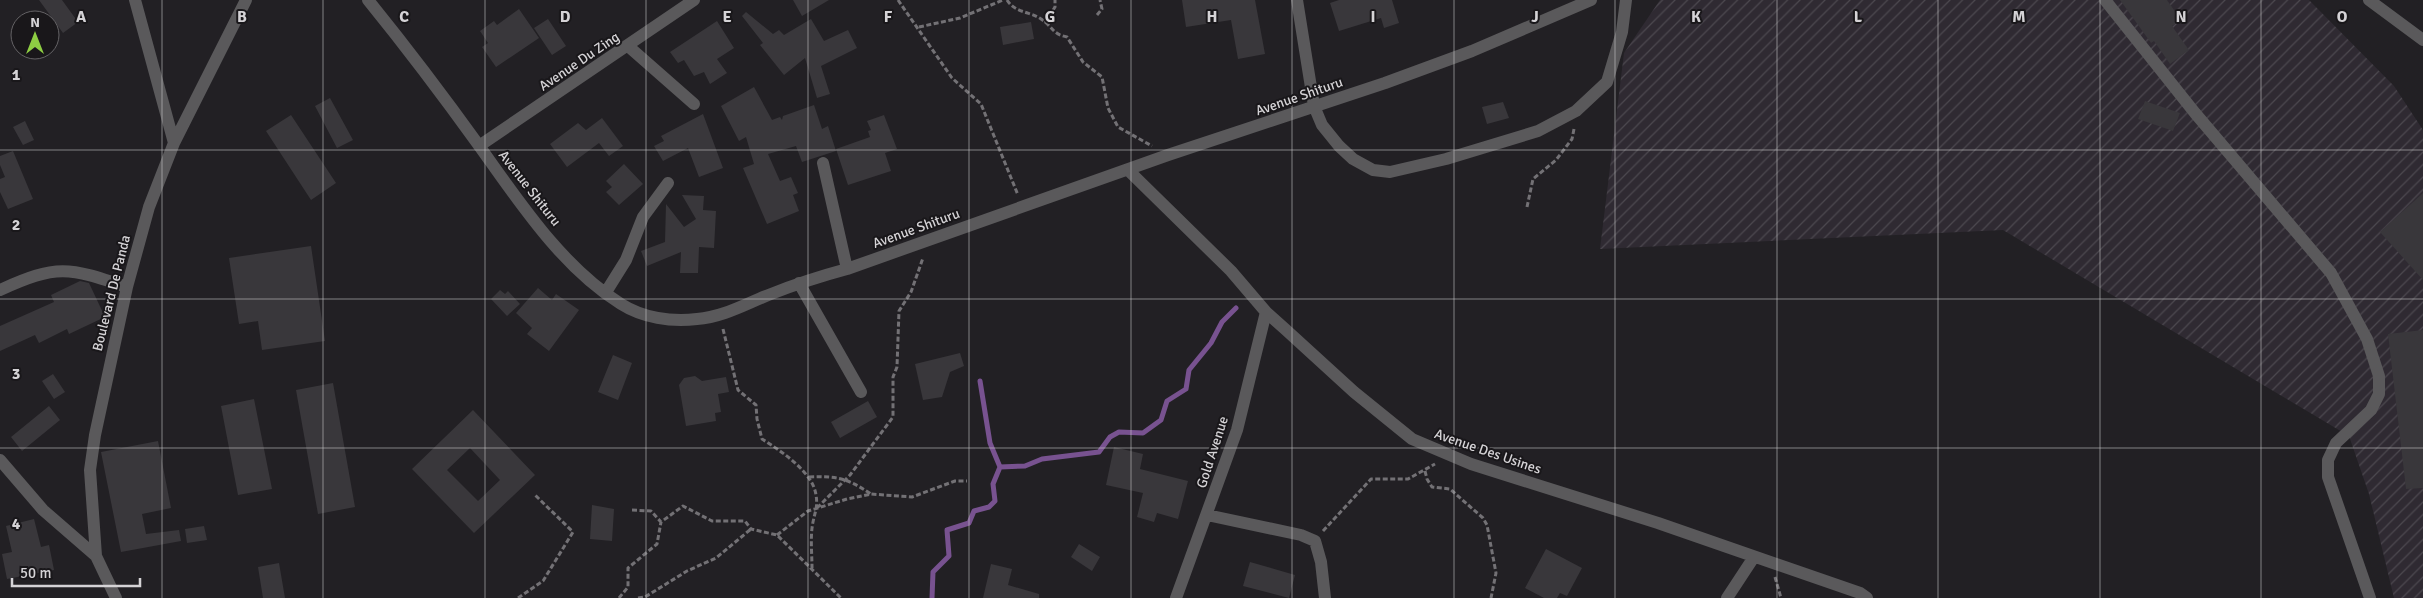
<svg xmlns="http://www.w3.org/2000/svg" width="2423" height="598" font-family="Signika,sans-serif">
<style>
.industrial{fill:url(#industrial-furrows)}
.lines{fill:none;stroke-linecap:round;stroke-linejoin:round}
.stream{stroke:#785290;stroke-width:5}
.building{fill:#39373b;fill-rule:evenodd}
.path{stroke:#737175;stroke-width:3;stroke-dasharray:5 2.5;stroke-linecap:butt}
.minor{stroke:#5a595b;stroke-width:12}
.grid{fill:none;stroke:#d5d3d6;stroke-width:1;stroke-opacity:0.55}
.labels{text-anchor:middle;stroke-width:4;stroke-linejoin:round;paint-order:stroke}
.street-label{font-size:14px;fill:#d5d3d6;stroke:#19171a}
.grid-label{font-size:16px;text-anchor:middle;font-weight:bold;fill:#d5d3d6;stroke:#19171a;stroke-width:4;stroke-linejoin:round;paint-order:stroke}
</style>
<defs>
<pattern id="industrial-furrows" width="10" height="10" patternUnits="userSpaceOnUse" patternTransform="scale(1.25)"><rect width="10" height="10" fill="#2f2a32"/><path d="M-1 1l2-2M0 10L10 0M9 11l2-2" fill="none" stroke="#4c484f"/></pattern>
</defs>
<rect width="100%" height="100%" fill="#222024"/>
<!-- industrial -->
<path class="industrial" d="M1660,0H2309L2394,86L2423,130V598H2394L2369,494L2349,436L2003,230L1600,249L1624,53Z"/>
<g class="lines">
<!-- stream -->
<path class="stream" d="M980,381L990,443L1000,467
M932,598L933,572L949,556L947,530L969,523L974,511L989,507L995,501L993,484L1000,467L1025,466L1042,459L1099,452L1110,437L1119,432L1143,433L1161,420L1167,401L1186,389L1189,370L1211,343L1222,322L1236,308"/>
</g>
<!-- building -->
<path class="building" d="M39,0H62L78,22L63,33Z
M793,0H829L802,16Z
M1182,0H1255L1265,54L1238,59L1231,20L1186,27Z
M1339,0H1392L1399,23L1384,28L1381,18L1339,31L1330,3Z
M2120,0H2167L2181,20L2172,26L2189,50L2170,64L2154,41L2151,43Z
M519,9L539,38L496,67L482,47L488,43L480,31L494,21L497,25Z
M746,12L773,34L779,30L784,35L811,19L824,41L848,30L857,48L821,66L830,94L817,98L805,58L784,75L760,45L763,43L742,16Z
M548,19L566,46L552,55L534,28Z
M717,21L734,48L717,59L727,73L710,84L704,72L694,76L684,60L678,63L670,52Z
M1031,22L1034,39L1003,45L1000,27Z
M754,87L772,120L780,117L782,120L783,116L814,105L822,129L828,126L836,151L802,162L796,146L768,154L780,181L791,177L798,193L793,195L799,211L767,224L743,168L754,164L746,137L739,141L721,106Z
M330,98L353,140L337,148L315,106Z
M2145,101L2180,113L2173,131L2138,119Z
M1503,102L1509,118L1487,124L1482,107Z
M703,114L723,168L699,177L688,148L663,161L654,146L664,141L661,136Z
M291,115L336,183L311,200L266,131Z
M884,115L897,149L885,153L891,171L848,185L836,149L870,137L868,131L871,130L867,121Z
M602,118L623,146L609,156L599,143L567,167L550,144L578,123L586,130Z
M25,121L34,140L23,145L13,127Z
M13,151L33,199L8,209L0,192V179L5,177L0,165V156Z
M624,164L643,184L619,205L606,192L612,187L606,181Z
M2423,193V280L2380,232Z
M682,195L704,196L703,210L716,211L714,248L699,247L698,273H680L681,252L647,266L641,251L665,242L666,204L684,227L696,219Z
M311,246L325,341L262,350L258,321L239,324L229,258Z
M80,281L89,283L105,317L69,334L67,329L39,343L35,335L0,351V326L54,302L51,295Z
M538,288L552,300L556,294L579,310L549,351L527,334L532,328L516,313Z
M500,290L505,294L508,291L520,304L507,316L491,299Z
M2423,330V488L2406,489L2388,334Z
M960,353L964,366L950,372L942,397L923,400L915,364Z
M613,355L632,363L618,400L598,392Z
M53,374L65,392L54,399L42,381Z
M695,376L702,381L726,377L729,392L718,394L721,412L715,413L716,421L686,426L679,385L684,378Z
M333,383L355,507L318,514L296,390Z
M254,399L272,489L238,495L221,406Z
M868,401L877,417L840,438L831,422Z
M49,406L60,420L22,451L11,437Z
M473,410L535,475L474,533L412,469ZM470,448L500,480L478,501L447,470Z
M158,441L171,508L142,514L146,534L179,530L181,541L121,552L101,452Z
M1114,447L1143,454L1140,469L1188,481L1178,519L1157,513L1154,522L1137,517L1143,493L1106,485Z
M592,505L614,509L612,541L590,539Z
M34,519L41,547L49,545L54,570L7,579L2,554L12,552L6,526Z
M204,526L207,540L187,543L185,529Z
M1079,544L1100,557L1092,571L1071,557Z
M1546,549L1582,568L1567,596L1560,593L1557,598H1544L1525,588Z
M1250,562L1295,575L1289,598L1243,586Z
M279,563L285,598H263L258,567Z
M991,564L1012,569L1008,585L1039,594V598H983Z"/>
<g class="lines">
<!-- path -->
<path class="path" d="M898,0L952,78L981,104L1018,195
M1007,0C1015,13 1029,11 1041,19C1053,27 1052,34 1067,37L1083,62L1102,77L1108,108L1118,127L1152,146
M1097,15L1102,9L1100,0
M1045,23L1055,7V0
M919,27L960,18L1003,0
M1527,207L1533,179L1556,160L1572,139L1574,129
M723,329L738,390L756,405L757,419L762,439C781,451 813,472 816,495C818,506 815,512 813,522C810,536 812,553 812,568
M1425,471L1427,479L1432,487L1450,489L1483,518L1487,525L1496,573L1491,598
M809,477C837,476 847,478 871,494
M817,508L850,475L893,417V377L897,367L899,311L911,292L923,258
M632,510L651,511L661,522L683,506L712,521H745L751,529L777,535L841,598
M1323,531L1371,479H1408L1435,464
M777,535L808,511L847,499L871,494L912,497L955,481H967
M1775,577L1781,598
M518,598L543,581L573,532L534,494
M619,598L628,587V568L657,544L661,522
M638,598L645,597L687,571L716,558L751,529"/>
<!-- minor -->
<path class="minor" d="M368,0C407,48 444,97 480,147C520,203 562,267 621,304C643,318 671,322 697,319C724,317 747,303 771,294C796,284 821,276 847,269L1168,155L1385,83L1472,51L1591,0
M1297,0L1314,106L1322,125L1339,146L1353,159L1373,170L1390,172L1446,159L1538,131L1576,111L1607,82L1622,32L1626,0
M2105,0L2195,113L2331,273L2367,339L2379,376V394L2371,410L2336,443L2328,460V477L2370,598
M2369,0L2423,40
M628,46L694,104
M174,143L246,0
M479,146L694,0
M823,163L847,269
M1128,170L1231,271L1266,312L1285,329L1354,392L1412,439L1471,464L1658,523L1860,593L1867,598
M799,283L861,392
M0,290C57,264 68,267 127,287
M606,292L626,260L643,217L668,183
M0,460L43,510L96,556
M1207,515L1301,535L1315,541L1321,562L1325,598
M116,598L96,556L90,470L95,435L127,287L149,207L174,143L135,0
M1176,598L1237,430L1266,312
M1727,598L1754,557"/>
</g>
<!-- grid -->
<path class="grid" d="M162,0V598M323,0V598M485,0V598M646,0V598M808,0V598M969,0V598M1131,0V598M1292,0V598M1454,0V598M1615,0V598M1777,0V598M1938,0V598M2100,0V598M2261,0V598M0,150H2423M0,299H2423M0,448H2423"/>
<g class="labels">
<!-- street labels -->
<g class="street-label">
<text transform="translate(579 61) rotate(-34)" y="5">Avenue Du Zing</text>
<text transform="translate(1299 96) rotate(-19)" y="5">Avenue Shituru</text>
<text transform="translate(530 188) rotate(52)" y="5">Avenue Shituru</text>
<text transform="translate(916 228) rotate(-20)" y="5">Avenue Shituru</text>
<text transform="translate(111 293) rotate(-76)" y="5">Boulevard De Panda</text>
<text transform="translate(1488 451) rotate(19)" y="5">Avenue Des Usines</text>
<text transform="translate(1212 452) rotate(-72)" y="5">Gold Avenue</text>
</g>
</g>
<g class="grid-label">
<text x="81" y="22">A</text>
<text x="242" y="22">B</text>
<text x="404" y="22">C</text>
<text x="565" y="22">D</text>
<text x="727" y="22">E</text>
<text x="888" y="22">F</text>
<text x="1050" y="22">G</text>
<text x="1212" y="22">H</text>
<text x="1373" y="22">I</text>
<text x="1535" y="22">J</text>
<text x="1696" y="22">K</text>
<text x="1858" y="22">L</text>
<text x="2019" y="22">M</text>
<text x="2181" y="22">N</text>
<text x="2342" y="22">O</text>
<text x="16" y="80">1</text>
<text x="16" y="230">2</text>
<text x="16" y="379">3</text>
<text x="16" y="529">4</text>
</g>
<!-- north arrow -->
<g transform="translate(35 35)"><circle r="24" fill="#19171a" stroke="#646265"/>
<path d="M0-4L9 19L0 12L-9 19Z" fill="#8ece43"/>
<text y="-8" font-size="14" font-weight="bold" text-anchor="middle" fill="#d5d3d6">N</text>
</g>
<!-- scale -->
<path d="M12 578v8h128v-8" fill="none" stroke="#d5d3d6" stroke-width="2.5"/>
<text x="20" y="578" font-size="15" fill="#d5d3d6" stroke="#19171a" stroke-width="4" paint-order="stroke">50 m</text>
</svg>
